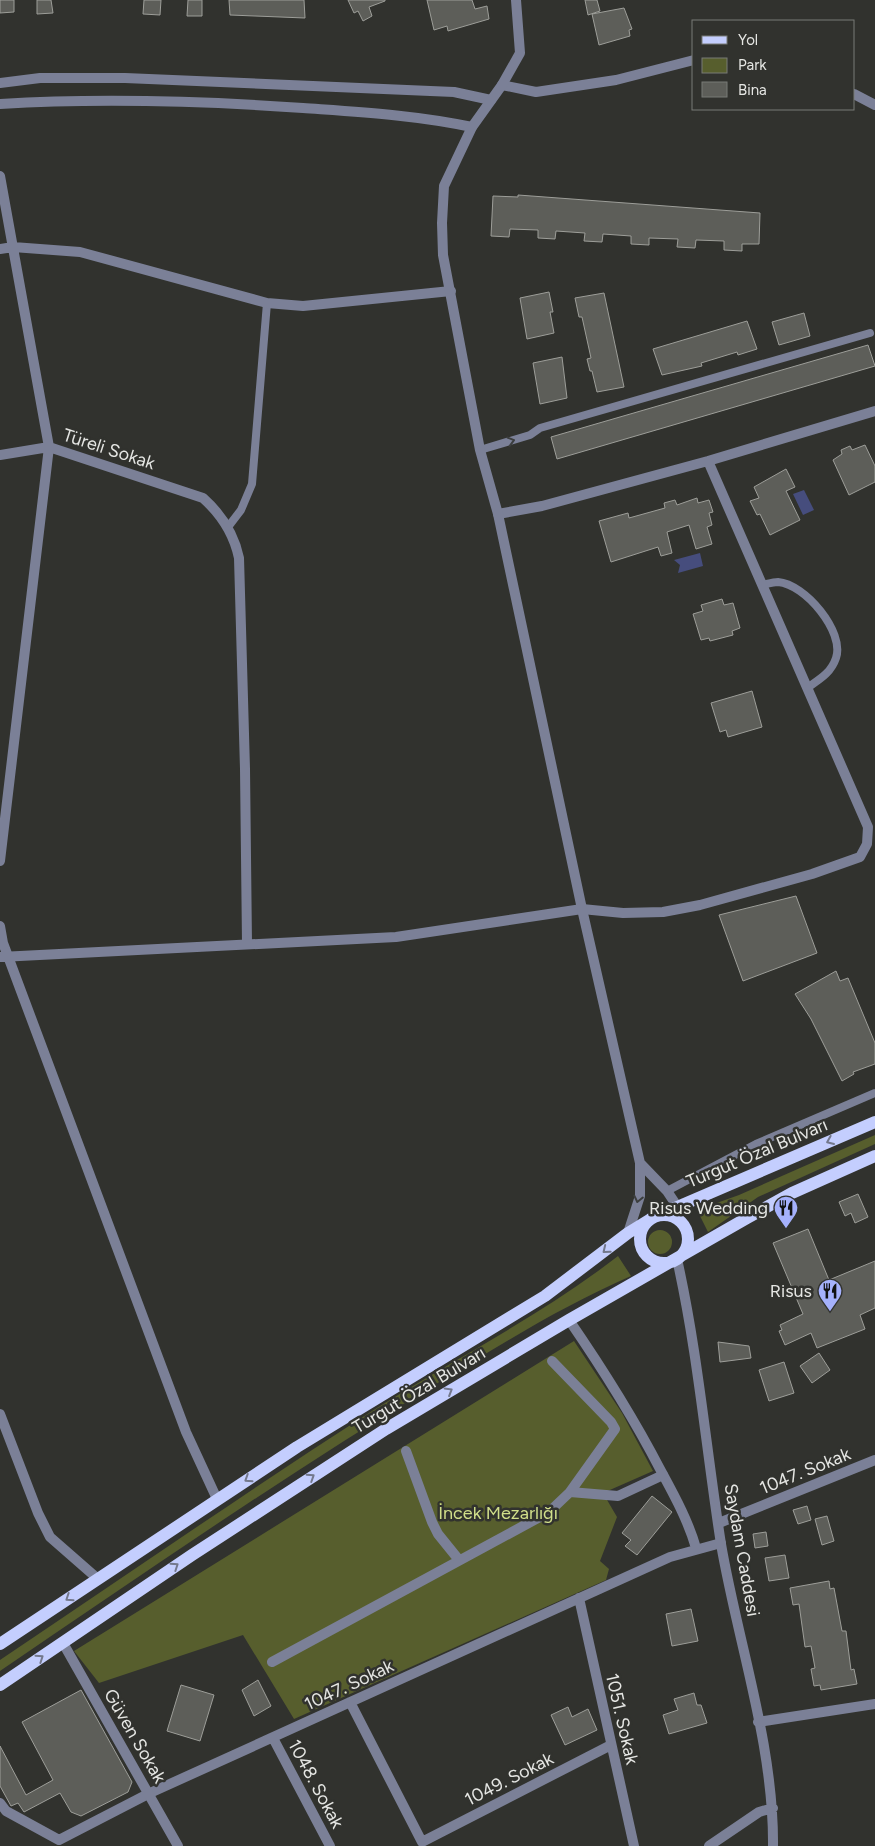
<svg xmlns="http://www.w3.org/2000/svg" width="875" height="1846" font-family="Figtree,sans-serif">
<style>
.green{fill:#575e2d}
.water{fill:#464d7d}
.building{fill:#5d5e59;stroke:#9d9e99}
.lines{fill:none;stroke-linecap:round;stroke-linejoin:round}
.service{stroke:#7b8097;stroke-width:8}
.pedestrian{stroke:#7b8097;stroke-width:10}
.minor{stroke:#7b8097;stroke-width:10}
.tertiary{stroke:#7b8097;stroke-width:10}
.primary{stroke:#c4cefe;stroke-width:12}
.oneway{stroke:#3c3e3e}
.oneway2{stroke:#73788c}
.labels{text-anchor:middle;stroke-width:5;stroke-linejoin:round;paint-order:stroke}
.street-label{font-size:18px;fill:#e5e6e3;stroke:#31322e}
.poi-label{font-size:18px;fill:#e5e6e3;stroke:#31322e;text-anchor:end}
.park-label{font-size:18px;fill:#d0de89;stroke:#31322e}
</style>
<rect width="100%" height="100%" fill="#31322e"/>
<!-- green -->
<path class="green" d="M875,1135V1144L758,1197L708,1232L697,1210L739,1195Z
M648 1242a12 12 0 1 1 24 0a12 12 0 1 1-24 0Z
M618,1256L631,1276C562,1306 500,1345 436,1384C287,1474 144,1573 0,1671V1660C124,1577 246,1492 372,1411C454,1359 541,1316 618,1256Z
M574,1341L622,1413L653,1471L603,1493L617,1517L600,1561L609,1569L606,1580L294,1719L243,1635L99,1683L74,1651Z"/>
<!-- water -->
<path class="water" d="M804,490L814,510L803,515L793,494Z
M700,553L703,566L678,573L680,565L674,560Z"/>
<!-- building -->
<path class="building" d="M0,0H14V12L0,13Z
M37,0H51L53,13L37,14Z
M144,0H161L160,15L143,14Z
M188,0H202V16H187Z
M229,0H304L305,18L230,15Z
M348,0H385V1L369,7L372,16L363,21L358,11L354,13Z
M427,0H472L475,9L487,6L489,19L448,31L447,26L434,30Z
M585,0H597L600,11L588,15Z
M624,8L632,29L629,30L630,36L599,45L592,14Z
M518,195L760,213L759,244H742V251L724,250V241L696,240L695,248L677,247L678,239L649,238V245L631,244V236L603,234L602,242L584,241L585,233L556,231L555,239L538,238V230L510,229L509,237L491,236L493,196L518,197Z
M549,292L553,312H550L554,333L527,339L520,298Z
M604,293L624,387L597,392L592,371H590L587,359L591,358L582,317H579L575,298Z
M804,313L810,336L779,345L772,322Z
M747,321L757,349L738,355L737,352L701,363L702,366L662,375L653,349Z
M868,345L875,366L557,459L551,437Z
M562,357L567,398L540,404L533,363Z
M865,445L875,466V482L849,495L833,460L842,454L841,450L850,446L852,450Z
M786,469L795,487L786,491L800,520L770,535L760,514L757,515L750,501L759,498L754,487Z
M697,498L698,503L709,500L713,512L709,513L712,525L707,527L712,544L696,549L689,525L667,532L672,553L661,556L658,547L611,562L599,521L628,513L629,518L665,508L664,503L675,500L677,505Z
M722,599L724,605L733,603L740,628L732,631L733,635L710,641L709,638L701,640L693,614L703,611L701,605Z
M752,691L762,727L728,737L726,730L720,732L711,703Z
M796,896L817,953L743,981L719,915Z
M836,971L840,981L848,978L875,1043V1064L853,1072L854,1074L842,1081L811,1019L795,994Z
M858,1194L868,1217L855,1223L851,1213L845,1216L839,1202Z
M808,1229L829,1280L875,1261V1308L860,1315L865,1329L817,1348L811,1333L785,1345L779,1331L782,1330L780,1325L803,1314L773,1243Z
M718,1342L749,1346L751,1358L720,1362Z
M819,1353L830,1370L812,1383L800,1366Z
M784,1362L794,1393L769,1401L759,1370Z
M652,1496L672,1512L637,1555L625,1546L631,1540L622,1533Z
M807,1506L811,1520L798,1524L793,1510Z
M827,1516L834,1541L822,1545L815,1519Z
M766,1532L768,1546L755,1548L753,1534Z
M785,1555L789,1578L769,1581L765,1558Z
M829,1581L830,1589L834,1588L842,1631H846L851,1670L854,1669L857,1684L821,1690L820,1685L814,1686L811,1669L815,1668L811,1646L805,1647L799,1604L793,1605L790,1588Z
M691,1609L698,1641L672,1646L666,1614Z
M258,1680L271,1706L254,1716L242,1690Z
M181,1685L214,1695L200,1741L167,1731Z
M81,1690L132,1782L128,1792L81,1816L71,1812L60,1793L24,1812L18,1803L11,1806L0,1786V1746L26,1795L53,1780L22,1722Z
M694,1693L697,1705H701L707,1723L669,1734L663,1715L678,1710L674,1699Z
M568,1707L572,1717L588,1709L597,1730L565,1745L551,1715Z"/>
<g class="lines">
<!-- service -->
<path class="service" d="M480,450L530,435L540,428L870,333
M228,527L241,510L252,484L267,303
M762,585C767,584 773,582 778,582C805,584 845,632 836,658C831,673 820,679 807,688
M667,1191L756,1144L875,1093"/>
<!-- pedestrian -->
<path class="pedestrian" d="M406,1451L432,1522L438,1534L459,1560
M570,1492L618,1496L663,1475
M272,1662L549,1512L570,1492L615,1429L611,1422L552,1361"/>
<!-- minor -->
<path class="minor" d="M0,83L40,78H125L454,92L491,100
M502,85L536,92L616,80L694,60
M854,94L875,105
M0,104C101,98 202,101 303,108C359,112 416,115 472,127
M0,176L49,447L0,861
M0,249L13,247L80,252L267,303L303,306L451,291
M0,455L49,447L203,498C222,515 234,534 239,558L245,769L247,944
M498,514L542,506L708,461L875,411
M0,926L3,943L186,1432L217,1499
M0,957L396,937L582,909L623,913L663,912L700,905L812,874L860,857L867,844L868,827L708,461
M569,1320C602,1368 633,1417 660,1469C674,1495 688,1520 696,1548
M0,1414L38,1513L50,1537L98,1579
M719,1523L875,1460
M579,1598L634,1846
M350,1702L422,1842L611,1745
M273,1738L330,1846
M0,1803L6,1811L59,1840L150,1793L670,1557L721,1543"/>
<!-- tertiary -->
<path class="tertiary" d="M516,0L520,53L502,85L472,127L444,186L442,223L443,255L480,450L498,514L582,909L640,1163V1196L628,1233
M640,1163L667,1191L677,1206
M677,1259C698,1353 706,1448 721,1544C738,1643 774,1745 773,1846
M63,1643L178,1846
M758,1722L875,1704
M709,1846L759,1812L773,1808"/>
<!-- primary -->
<path class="primary" d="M640 1239a24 24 0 1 1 48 0a24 24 0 1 1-48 0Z
M0,1644L297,1447L545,1296L628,1233L654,1217L875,1122
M0,1685L192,1555L386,1429L569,1320L747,1218L792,1193L875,1156"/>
</g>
<!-- one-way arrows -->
<defs><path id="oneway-chevron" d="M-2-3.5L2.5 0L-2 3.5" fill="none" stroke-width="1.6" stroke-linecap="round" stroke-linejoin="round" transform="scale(1.25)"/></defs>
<g class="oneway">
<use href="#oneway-chevron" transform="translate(511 441) rotate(-16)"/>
<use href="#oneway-chevron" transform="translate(638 1199) rotate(103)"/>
</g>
<g class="oneway2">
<use href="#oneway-chevron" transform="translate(830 1141) rotate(157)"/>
<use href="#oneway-chevron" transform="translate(606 1250) rotate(141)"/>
<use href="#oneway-chevron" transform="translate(449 1391) rotate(-31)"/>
<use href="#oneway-chevron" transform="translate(311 1477) rotate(-33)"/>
<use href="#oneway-chevron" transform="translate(248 1479) rotate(147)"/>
<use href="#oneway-chevron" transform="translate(175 1566) rotate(-34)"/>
<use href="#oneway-chevron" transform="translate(69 1598) rotate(146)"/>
<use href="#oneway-chevron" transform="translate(40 1658) rotate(-34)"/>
</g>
<!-- icons -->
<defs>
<symbol id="restaurant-pin" viewBox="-11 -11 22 30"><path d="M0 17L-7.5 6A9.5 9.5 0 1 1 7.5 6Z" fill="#a5b1fc" stroke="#31322e"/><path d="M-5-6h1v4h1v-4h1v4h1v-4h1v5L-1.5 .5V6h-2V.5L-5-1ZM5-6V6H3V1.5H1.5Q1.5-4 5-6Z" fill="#111"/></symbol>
</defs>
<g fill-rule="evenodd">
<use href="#restaurant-pin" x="772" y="1194" width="28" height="38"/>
<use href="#restaurant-pin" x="816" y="1277" width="28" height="38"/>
</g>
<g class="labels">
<!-- street labels -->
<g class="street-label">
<text transform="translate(109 449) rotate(18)" y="6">Türeli Sokak</text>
<text transform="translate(757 1153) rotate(-23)" y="6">Turgut Özal Bulvarı</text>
<text transform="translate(419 1390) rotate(-31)" y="6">Turgut Özal Bulvarı</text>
<text transform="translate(805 1471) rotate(-22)" y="6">1047. Sokak</text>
<text transform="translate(742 1550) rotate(80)" y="6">Saydam Caddesi</text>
<text transform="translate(349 1685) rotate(-25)" y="6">1047. Sokak</text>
<text transform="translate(622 1719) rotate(77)" y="6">1051. Sokak</text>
<text transform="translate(135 1736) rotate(60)" y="6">Güven Sokak</text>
<text transform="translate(509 1779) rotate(-27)" y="6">1049. Sokak</text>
<text transform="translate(316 1784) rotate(62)" y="6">1048. Sokak</text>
</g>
<!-- poi labels -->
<g class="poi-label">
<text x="768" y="1214">Risus Wedding</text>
<text x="812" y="1297">Risus</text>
</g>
<!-- park labels -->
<g class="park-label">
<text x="498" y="1519">İncek Mezarlığı</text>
</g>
</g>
<!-- legend -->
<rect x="692" y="20" width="162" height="90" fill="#31322e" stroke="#797a76"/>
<rect x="702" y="36" width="25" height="8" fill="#c4cefe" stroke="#797a76"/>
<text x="738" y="45" font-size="15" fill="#e5e6e3">Yol</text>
<rect x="702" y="58" width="25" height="15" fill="#575e2d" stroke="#797a76"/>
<text x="738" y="70" font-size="15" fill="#e5e6e3">Park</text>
<rect x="702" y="82" width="25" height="15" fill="#5d5e59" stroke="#797a76"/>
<text x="738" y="95" font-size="15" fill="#e5e6e3">Bina</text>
</svg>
